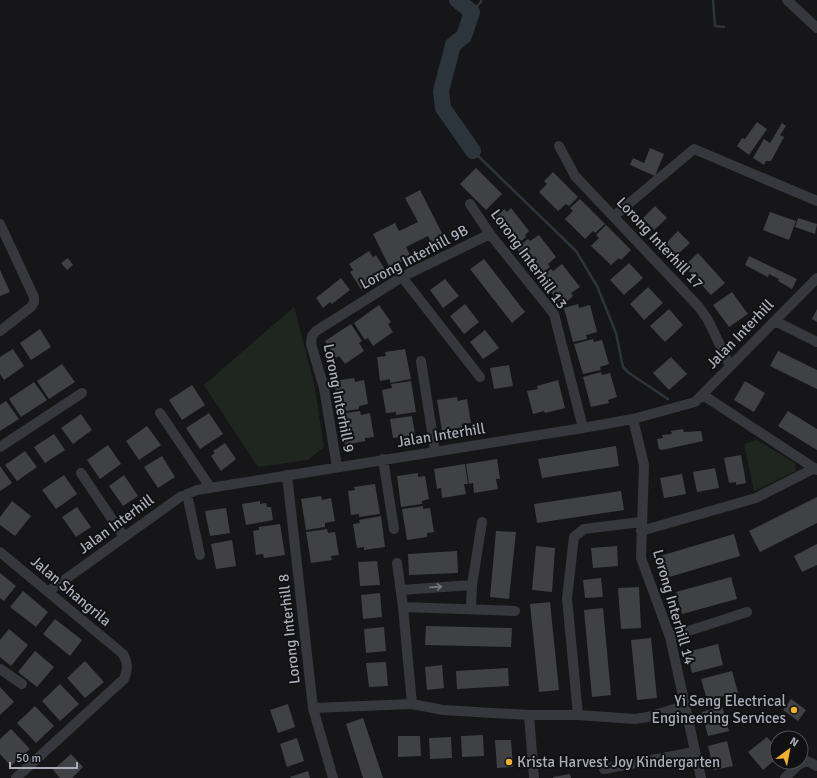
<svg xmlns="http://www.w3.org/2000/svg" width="817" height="778" font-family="Signika,sans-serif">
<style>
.green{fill:#1e261f}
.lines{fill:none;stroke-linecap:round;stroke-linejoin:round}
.stream{stroke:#2c353c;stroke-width:2.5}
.river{stroke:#2c353c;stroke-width:16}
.building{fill:#404145}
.minor{stroke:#37383d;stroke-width:10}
.oneway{stroke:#757881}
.poi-dot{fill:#f2b134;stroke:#111113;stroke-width:1.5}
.labels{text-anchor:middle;stroke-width:4;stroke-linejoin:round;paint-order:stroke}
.street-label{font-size:15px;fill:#a8adb8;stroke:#111113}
.poi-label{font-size:15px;fill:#a8adb8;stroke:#111113;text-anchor:end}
</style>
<rect width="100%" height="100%" fill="#161618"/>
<!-- green -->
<path class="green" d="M294,307L314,383L324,447L308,460L258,467L204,385Z
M757,440L795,463L796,471L754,491L744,444Z"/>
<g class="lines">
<!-- stream -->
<path class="stream" d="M713,0L715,26L724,27
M472,12L481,2V0
M473,151L576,251L597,286L616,333L623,367L629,373L668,399"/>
<!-- river -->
<path class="river" d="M457,0L472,12L464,36L453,45L441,91L443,108L473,151"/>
</g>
<!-- building -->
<path class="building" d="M757,122L767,129L749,155L737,146L742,138L745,139Z
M782,123L786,126L780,135L784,137L771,161H766L764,165L753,158L764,139L770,143Z
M650,148L664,154L655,176L630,165L633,158L644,163Z
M476,168L502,194L486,210L460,184Z
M553,172L578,197L569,206L566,204L558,211L539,192L547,184L544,181Z
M420,190L445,239L435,244L433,241L431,242L428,236L406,247L411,257L390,268L373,234L395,223L399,231L418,222L405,198Z
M580,199L605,224L595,233L593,231L585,239L565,219L573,211L570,208Z
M655,206L667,218L654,230L643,218Z
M511,208L529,231L525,235L526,237L514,247L493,219L505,209L507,212Z
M770,212L796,221L789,240L763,230Z
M798,218L817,224L815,234L795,227Z
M606,225L631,250L621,260L619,258L611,265L591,246L599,238L596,235Z
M678,231L690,243L677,255L666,243Z
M539,235L556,257L548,264L550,267L538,276L516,248L528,239L530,241Z
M369,251L373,257L376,255L387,273L361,289L350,272L353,270L349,264Z
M698,253L725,283L711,295L684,266Z
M749,256L797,279L792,289L778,281L779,279L769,274L768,277L745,265Z
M68,258L73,265L67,270L61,263Z
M484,259L525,312L512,323L470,269Z
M629,263L643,278L624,295L610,280Z
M562,264L580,287L571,293L573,296L562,306L540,278L551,269L553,271Z
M0,270L10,292L0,296Z
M341,278L350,290L332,304L330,302L323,308L316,298Z
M445,279L459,296L443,308L430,290Z
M648,287L663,303L644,320L630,304Z
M732,292L748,314L729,327L713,305Z
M465,304L479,322L464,334L450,316Z
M578,304L579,308L590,305L597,332L586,335L587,339L573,342L564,308Z
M379,305L391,322L388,324L393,332L373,346L368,338L365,340L354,323Z
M669,309L683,325L665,342L650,326Z
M817,309V322L812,319Z
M351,324L362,341L359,343L364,351L345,364L339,356L336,358L325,341Z
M40,329L51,347L31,360L20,343Z
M485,330L499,348L483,359L470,342Z
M593,339L594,342L602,340L609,364L600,367L601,370L583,374L574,344Z
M13,349L24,366L4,380L0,374V357Z
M405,349L411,379L390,383V379L380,381L377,357L386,356L385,352Z
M778,351L817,370V389L770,366Z
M671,357L687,374L669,390L653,373Z
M62,364L75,382L49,399L37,381Z
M509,365L513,386L494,389L490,368Z
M601,372L602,375L610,373L617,397L608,400L609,403L591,407L583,377Z
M354,378L355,382L364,380L368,404L359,406V409L339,412L334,381Z
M558,380L565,408L545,413L544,411L533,414L527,391L538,389L537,386Z
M411,381L416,412L396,415V412L386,413L382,390L392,388L391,384Z
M745,381L765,393L754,412L734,400Z
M34,382L47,400L21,417L9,399Z
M192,385L205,405L182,420L169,400Z
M457,397L458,401L467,399L471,423L462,424V428L442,431L437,400Z
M6,401L19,419L0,431V405Z
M360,411L361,415L370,413L374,437L365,438V441L345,445L340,414Z
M788,411L817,429V450L778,426Z
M209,413L223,434L200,449L186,428Z
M81,414L92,430L73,444L61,428Z
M412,416L415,435L393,438L390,419Z
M147,426L161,445L139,460L126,441Z
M683,429L684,432L701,431L703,441L662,450L659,449L657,439L663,438L662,435L672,434L671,431Z
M54,434L65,450L45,463L34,447Z
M225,443L236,459L221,471L211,456L215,453L213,451Z
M108,445L121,464L100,479L87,460Z
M616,446L619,466L542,478L538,459Z
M25,451L37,467L17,481L5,465Z
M741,455L746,483L736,485V482L729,483L724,458Z
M162,456L175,477L158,488L144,467Z
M497,459L500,479H496L498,489L474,493L473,483L469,484L466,464Z
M465,464L468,484H464L466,494L442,498L441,488L437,489L434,469Z
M0,466L12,483L0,491Z
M715,468L719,488L697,492L693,472Z
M418,473V477L425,476L429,499L422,501V504L401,507L397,476Z
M682,474L686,494L664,498L660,478Z
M64,475L77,494L56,509L42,490Z
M124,475L138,496L123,506L109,486Z
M375,484L380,514L359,517V514L351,515L348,491L355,490L354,487Z
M621,491L624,510L537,523L534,504Z
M321,496L322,500L331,498L335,521L325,523V527L306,530L301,499Z
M817,497V523L760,552L749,531Z
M12,501L31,516L15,536L0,525V517Z
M260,501V504L266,503L267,507H271L273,520L246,525L242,504Z
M423,506V509L430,508L434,532L427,533V537L407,540L402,509Z
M77,507L91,527L76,537L62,517Z
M226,508L230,533L210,536L205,511Z
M381,516L385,547L364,550V547L357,548L353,524L360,523L359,520Z
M280,524L285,555L264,558L263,554L256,555L253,531L259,530V527Z
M327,529L328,533L335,532L339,555L331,556L332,560L311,563L306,532Z
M496,531L516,532L509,599L490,597Z
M734,534L740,556L666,578L660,556Z
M232,540L236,566L216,569L211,544Z
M817,544V565L802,572L794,556Z
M536,546L555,548L552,592L532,590Z
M617,546L618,566L593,568L591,548Z
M457,551L458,573L409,575L408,554Z
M377,561L380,585L360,586L358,562Z
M0,573L16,586L4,601L0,598Z
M731,577L737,599L682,614L676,592Z
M601,578L603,597L585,598L583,580Z
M639,587L641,628L621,629L618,588Z
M23,591L48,612L36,627L10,607Z
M380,593L382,617L363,619L361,595Z
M550,602L559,690L539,692L530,604Z
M603,608L611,695L592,697L584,610Z
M55,619L82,640L70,656L43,634Z
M426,626L512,628L511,647L425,645Z
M384,627L386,651L366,653L364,629Z
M9,629L28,645L11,666L0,657V640Z
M651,638L657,698L637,700L631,640Z
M718,644L723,665L692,673L687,652Z
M35,651L54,667L37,687L18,672Z
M85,661L104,682L85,698L67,678Z
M386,662L388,686L369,687L366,663Z
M442,665L444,688L427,690L425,667Z
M508,668L509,686L457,689L456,671Z
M732,671L738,693L707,700L701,679Z
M60,684L79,704L60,721L42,701Z
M0,687L14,702L0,715Z
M791,699L806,710L798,721L783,710Z
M288,704L295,727L278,733L270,710Z
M35,706L54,726L36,743L17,723Z
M722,706L729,731L708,736L702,712Z
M363,718L383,778H363L346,724Z
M11,729L30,749L11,766L0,754V739Z
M483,735L484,756L462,757L461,736Z
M398,736H420L421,756L398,757Z
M451,737L452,758L430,759L429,738Z
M767,737L777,749V758L763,770L748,752Z
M297,738L304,761L287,767L280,744Z
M495,740H511L513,767L497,768Z
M727,741L733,766L714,770L708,746Z
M71,754L83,767L72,778H60L53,770Z
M308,771L310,778H291L290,777Z
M570,774L571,778H553V777Z"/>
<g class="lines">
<!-- minor -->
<path class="minor" d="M787,0L817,28
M559,146L575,176L699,307L708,320L730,366
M470,204L490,234L554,314L583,428
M614,216L694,149L817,201
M0,224L34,297V302L31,307L0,331
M402,277L480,377
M775,321L817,342
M421,361L435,451
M703,395L817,470
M160,413L210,487
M633,419L644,465L641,558L670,637L701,778
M0,447L82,393
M383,459L394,529
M337,467L324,388L311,344L312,336L316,331L402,277L490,234
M81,473L124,537
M287,475L313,708L333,778
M187,494L200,555
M641,531L756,498L815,468
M0,552L123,654C128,663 128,669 124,679L16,778
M397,563L403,607L412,704
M401,590L472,585
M49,591L180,497L197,490L583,428L633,419L695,402L817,278
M403,607L515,611
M471,608L472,585L482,522
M670,637L747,612
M0,669L22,684
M313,708L412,704L443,710L529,715
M578,715L567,598L574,537L584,529L641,522
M604,769L694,752
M534,778L529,715H578L635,719L648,717L684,706
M785,778L798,765L807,761L817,766"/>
</g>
<!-- one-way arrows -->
<defs><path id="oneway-shaft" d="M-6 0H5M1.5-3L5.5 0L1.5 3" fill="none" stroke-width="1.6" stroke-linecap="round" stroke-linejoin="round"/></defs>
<use class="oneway" href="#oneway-shaft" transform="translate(436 587) rotate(-4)"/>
<!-- markers -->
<g class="poi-dot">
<circle cx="794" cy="710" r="4"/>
<circle cx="509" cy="762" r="4"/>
</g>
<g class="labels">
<!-- street labels -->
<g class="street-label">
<text transform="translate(660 243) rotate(47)" y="5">Lorong Interhill 17</text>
<text transform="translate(414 257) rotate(-28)" y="5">Lorong Interhill 9B</text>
<text transform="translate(529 259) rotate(54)" y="5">Lorong Interhill 13</text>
<text transform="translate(740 334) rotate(-46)" y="5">Jalan Interhill</text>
<text transform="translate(339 398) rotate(79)" y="5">Lorong Interhill 9</text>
<text transform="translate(441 435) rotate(-9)" y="5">Jalan Interhill</text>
<text transform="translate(116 524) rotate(-36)" y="5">Jalan Interhill</text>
<text transform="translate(71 591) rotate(40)" y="5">Jalan Shangrila</text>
<text transform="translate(674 607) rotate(74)" y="5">Lorong Interhill 14</text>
<text transform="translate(289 629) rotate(-96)" y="5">Lorong Interhill 8</text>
</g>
<!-- poi labels -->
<g class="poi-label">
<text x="786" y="706">Yi Seng Electrical<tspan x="786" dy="17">Engineering Services</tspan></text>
<text x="517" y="767" text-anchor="start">Krista Harvest Joy Kindergarten</text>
</g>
</g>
<!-- north arrow -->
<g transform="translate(789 750) rotate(32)"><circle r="19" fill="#111113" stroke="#4d4f55"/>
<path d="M0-3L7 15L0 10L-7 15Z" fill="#f2b134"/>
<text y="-6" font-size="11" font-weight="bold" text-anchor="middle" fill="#a8adb8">N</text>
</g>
<!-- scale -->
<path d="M10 762v6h67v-6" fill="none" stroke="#a8adb8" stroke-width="2"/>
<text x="16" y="762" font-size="12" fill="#a8adb8" stroke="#111113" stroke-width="3" paint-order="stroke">50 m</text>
</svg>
